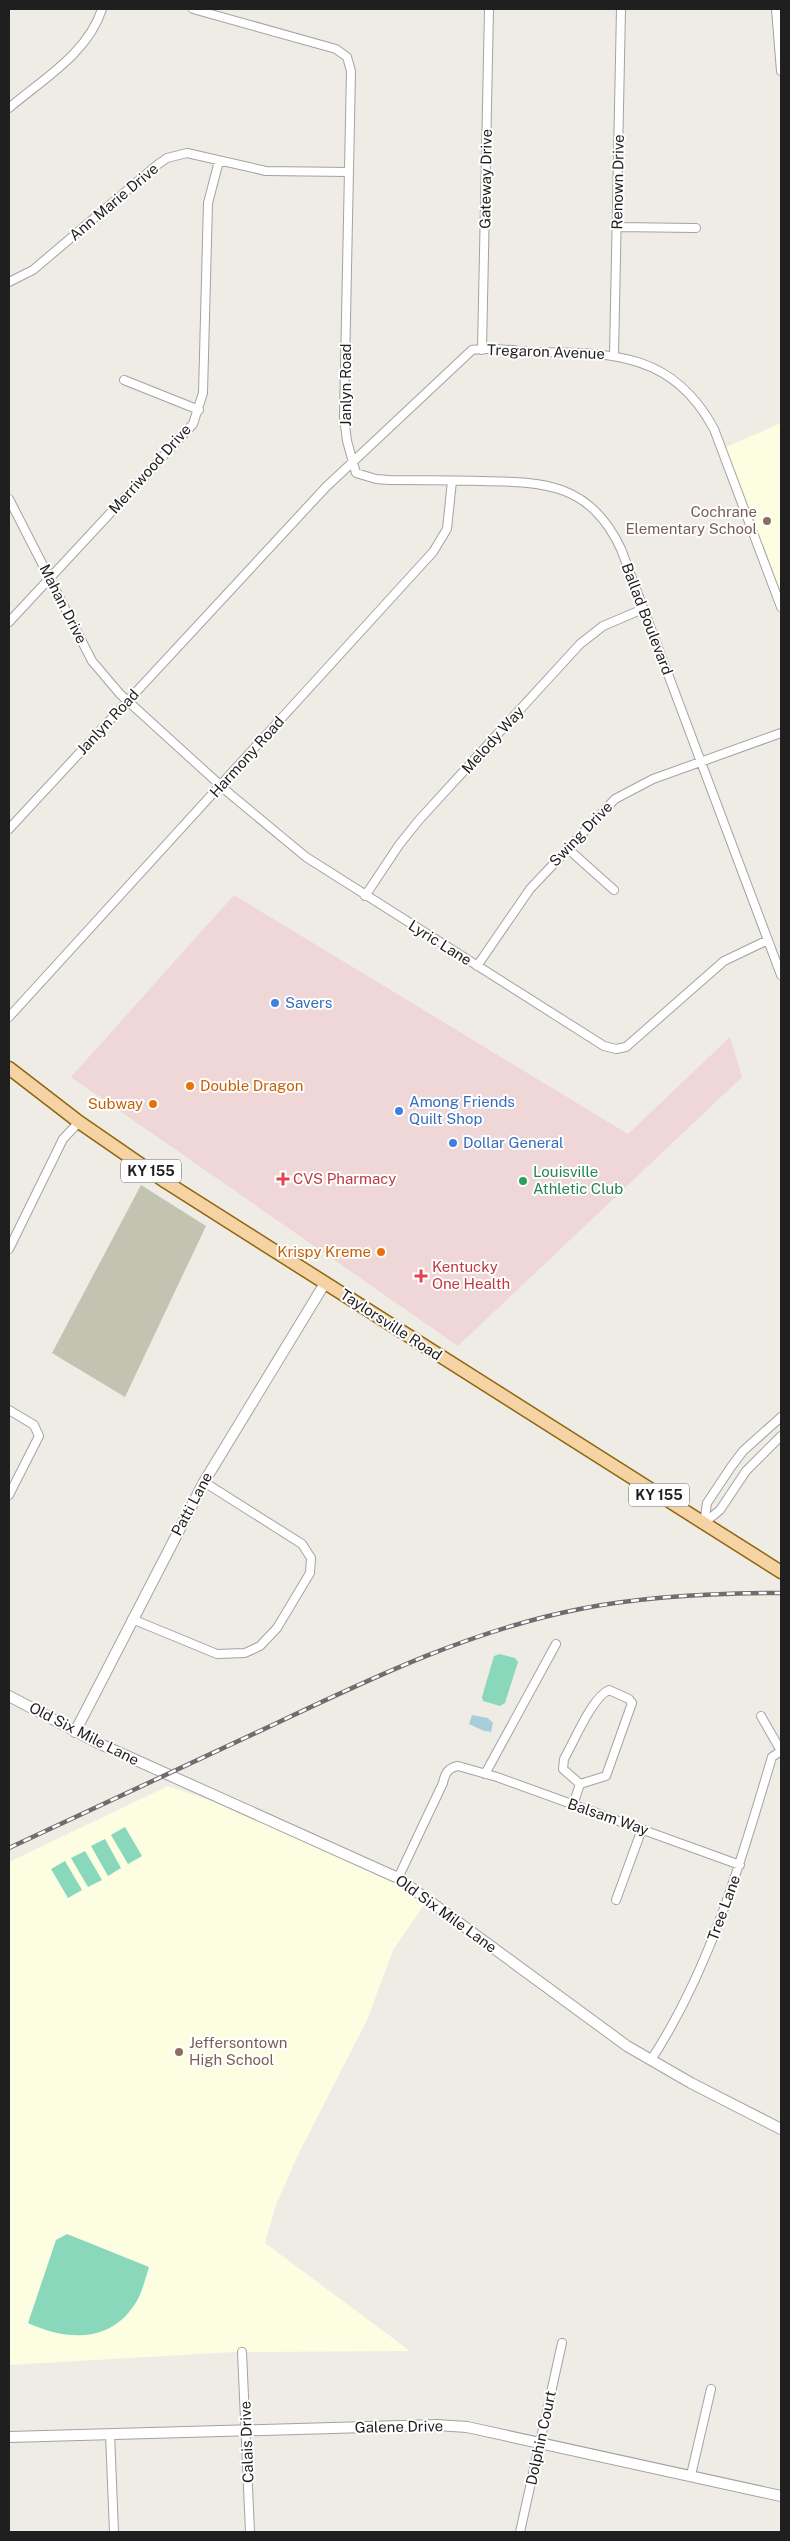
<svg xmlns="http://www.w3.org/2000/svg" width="790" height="2541" font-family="'Public Sans',sans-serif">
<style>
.commercial{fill:#eed7d6}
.education{fill:#fcfde1}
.construction{fill:#c3c3b2}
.pitch{fill:#89d8bb}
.water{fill:#a9ced9}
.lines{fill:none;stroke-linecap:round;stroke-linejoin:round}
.minor-casing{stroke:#a3a3a3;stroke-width:10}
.tertiary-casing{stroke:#a3a3a3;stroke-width:12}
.primary-casing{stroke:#8f650b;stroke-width:15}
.minor{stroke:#fff;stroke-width:8}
.tertiary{stroke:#fff;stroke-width:10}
.primary{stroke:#f5d3a4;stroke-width:12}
.rail-casing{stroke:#6d6d6d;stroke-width:4.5}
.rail{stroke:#fff;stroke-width:2.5;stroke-dasharray:8;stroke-linecap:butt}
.education-dot{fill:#8d6e63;stroke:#fff;stroke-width:2}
.shop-dot{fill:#3f7fe0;stroke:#fff;stroke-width:2}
.food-dot{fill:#e8710a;stroke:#fff;stroke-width:2}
.health-dot{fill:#e0444e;stroke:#fff;stroke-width:2}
.leisure-dot{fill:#2e9e5b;stroke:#fff;stroke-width:2}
.labels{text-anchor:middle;stroke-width:4;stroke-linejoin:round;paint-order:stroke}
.shield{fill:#fff;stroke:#626262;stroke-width:1}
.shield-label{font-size:14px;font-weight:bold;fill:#1f1f1f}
.street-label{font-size:15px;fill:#1f1f1f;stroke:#fff}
.education-label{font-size:15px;fill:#785e54;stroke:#fff;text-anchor:end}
.shop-label{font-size:15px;fill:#366cbe;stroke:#fff;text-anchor:start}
.food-label{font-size:15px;fill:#c56008;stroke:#fff;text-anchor:end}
.leisure-label{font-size:15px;fill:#27864d;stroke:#fff;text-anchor:start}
.health-label{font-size:15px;fill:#be3a42;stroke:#fff;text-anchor:start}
</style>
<rect width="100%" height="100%" fill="#efece6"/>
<!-- commercial -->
<path class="commercial" d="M234,895L628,1134L730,1037L742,1077L458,1346L71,1077Z"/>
<!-- education -->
<path class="education" d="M781,423V595L726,447Z
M168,1786L264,1819L428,1899L393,1950L368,2018L298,2155L276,2205L265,2243L410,2351L234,2352L9,2365V1862Z"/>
<!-- construction -->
<path class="construction" d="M141,1185L206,1226L125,1397L52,1353Z"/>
<!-- pitch -->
<path class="pitch" d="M500,1654L515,1658L518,1662L505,1703L500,1706L483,1701L482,1697L494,1656Z
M125,1827L142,1856L128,1864L111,1835Z
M105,1839L121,1868L108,1876L91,1846Z
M85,1851L102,1880L88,1887L71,1858Z
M65,1861L82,1890L68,1898L51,1869Z
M67,2234L149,2267C146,2277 143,2288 139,2297C115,2343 69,2342 28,2323L56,2240Z"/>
<!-- water -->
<path class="water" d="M472,1715L488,1718L493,1723L491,1732L484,1731L469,1724Z"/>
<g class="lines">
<defs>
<path id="minor" d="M193,9L336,49L347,57L351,71L344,417L347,441L356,473L376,479L389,480C419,480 450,480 481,481C545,482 590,483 621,549L781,975
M776,9L781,71
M9,108C43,79 88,53 102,9
M617,227L696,228
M9,282L33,270L157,165L167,158L187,153L266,171L349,172
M482,350L489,9
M614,355L621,9
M124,380L199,410
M9,499L92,661L120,694L230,794L306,857L604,1046L616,1049L626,1047L724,961L768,940
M9,622L193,424L203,393L208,203L219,161
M9,829L326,487L472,350C492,347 516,351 537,352C614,353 673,353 714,429L781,607
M567,848L614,890
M365,896L399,845L419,820L580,644L603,626L643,609
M477,966L530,889L615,799L653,779L781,733
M9,1017L433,552L447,529L452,481
M9,1249L63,1139L79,1122
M9,1410L34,1425L39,1436L9,1495
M704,1523L707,1503L731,1467L743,1451L781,1417
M704,1523L720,1510L746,1471L781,1436
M132,1619L217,1654L245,1653L260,1646L277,1628L310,1573L311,1558L302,1544L204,1482
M609,1690L629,1699L632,1703L606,1776L580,1784L563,1769L564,1759C574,1742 592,1697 609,1690Z
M761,1716L781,1751
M485,1774L556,1644
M573,1805L580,1784
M398,1878L443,1783C445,1773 448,1768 458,1766L497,1777L740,1865
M616,1900L642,1829
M651,2060C711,1968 741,1861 772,1757L781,1751
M242,2352L250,2532
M110,2434L114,2532
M691,2475L711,2389
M520,2532L562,2343"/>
<path id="tertiary" d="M9,1696L98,1743L398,1878L627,2046L691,2083L781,2129
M75,1732L204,1482L325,1283
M9,2437L437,2425L467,2427L781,2496"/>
<path id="primary" d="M9,1068L79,1122L166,1182L781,1572"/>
</defs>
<!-- minor casing -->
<use href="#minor" class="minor-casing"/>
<!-- tertiary casing -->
<use href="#tertiary" class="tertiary-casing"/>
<!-- primary casing -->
<use href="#primary" class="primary-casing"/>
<!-- minor -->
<use href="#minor" class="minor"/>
<!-- tertiary -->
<use href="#tertiary" class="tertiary"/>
<!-- primary -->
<use href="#primary" class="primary"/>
<defs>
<path id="rail" d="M9,1848C99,1806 189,1764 279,1722C376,1676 473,1630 580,1609C646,1596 713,1593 781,1593"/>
</defs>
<!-- rail casing -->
<use href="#rail" class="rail-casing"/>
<!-- rail -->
<use href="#rail" class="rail"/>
</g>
<!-- markers -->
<g class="education-dot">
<circle cx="767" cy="521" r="5"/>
<circle cx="179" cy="2052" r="5"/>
</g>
<g class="shop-dot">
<circle cx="275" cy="1003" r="5"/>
<circle cx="399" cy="1111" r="5"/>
<circle cx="453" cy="1143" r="5"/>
</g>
<g class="food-dot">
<circle cx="190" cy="1086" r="5"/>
<circle cx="153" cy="1104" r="5"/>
<circle cx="381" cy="1252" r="5"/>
</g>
<g class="health-dot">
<path d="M280.5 1171.5h5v5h5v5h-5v5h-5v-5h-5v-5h5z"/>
<path d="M418.5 1268.5h5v5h5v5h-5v5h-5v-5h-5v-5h5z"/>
</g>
<circle class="leisure-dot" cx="523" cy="1181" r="5"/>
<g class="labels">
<!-- shield labels -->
<g class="shield">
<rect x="121" y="1159.5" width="60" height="23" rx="4"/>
<rect x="629" y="1483.5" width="60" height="23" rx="4"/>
</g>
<g class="shield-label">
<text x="151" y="1176">KY 155</text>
<text x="659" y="1500">KY 155</text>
</g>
<!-- street labels -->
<g class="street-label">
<text transform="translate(486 179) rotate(-89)" y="5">Gateway Drive</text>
<text transform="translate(618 182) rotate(-89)" y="5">Renown Drive</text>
<text transform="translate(114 202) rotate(-40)" y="5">Ann Marie Drive</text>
<text transform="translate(546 352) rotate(2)" y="5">Tregaron Avenue</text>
<text transform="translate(346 385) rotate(-90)" y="5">Janlyn Road</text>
<text transform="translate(150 469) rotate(-48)" y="5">Merriwood Drive</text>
<text transform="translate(63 604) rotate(63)" y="5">Mahan Drive</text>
<text transform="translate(647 619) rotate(69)" y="5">Ballad Boulevard</text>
<text transform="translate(108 722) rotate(-47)" y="5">Janlyn Road</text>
<text transform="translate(493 740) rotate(-48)" y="5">Melody Way</text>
<text transform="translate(247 757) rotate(-48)" y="5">Harmony Road</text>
<text transform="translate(581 834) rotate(-46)" y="5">Swing Drive</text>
<text transform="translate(440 943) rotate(32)" y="5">Lyric Lane</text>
<text transform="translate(391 1325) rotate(33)" y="5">Taylorsville Road</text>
<text transform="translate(192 1504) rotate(-62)" y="5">Patti Lane</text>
<text transform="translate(84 1734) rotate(27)" y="5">Old Six Mile Lane</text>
<text transform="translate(608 1817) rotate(19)" y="5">Balsam Way</text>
<text transform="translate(724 1908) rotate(-70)" y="5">Tree Lane</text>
<text transform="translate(446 1914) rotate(36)" y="5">Old Six Mile Lane</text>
<text transform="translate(399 2427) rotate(-1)" y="5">Galene Drive</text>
<text transform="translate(541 2438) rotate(-78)" y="5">Dolphin Court</text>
<text transform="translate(247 2442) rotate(-92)" y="5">Calais Drive</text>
</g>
<!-- education labels -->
<g class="education-label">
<text x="757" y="517">Cochrane<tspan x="757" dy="17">Elementary School</tspan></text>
<text x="189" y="2048" text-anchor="start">Jeffersontown<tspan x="189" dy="17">High School</tspan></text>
</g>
<!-- shop labels -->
<g class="shop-label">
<text x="285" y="1008">Savers</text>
<text x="409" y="1107">Among Friends<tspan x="409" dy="17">Quilt Shop</tspan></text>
<text x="463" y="1148">Dollar General</text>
</g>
<!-- food labels -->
<g class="food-label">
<text x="200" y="1091" text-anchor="start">Double Dragon</text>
<text x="143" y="1109">Subway</text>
<text x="371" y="1257">Krispy Kreme</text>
</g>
<!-- leisure labels -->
<g class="leisure-label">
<text x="533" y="1177">Louisville<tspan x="533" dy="17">Athletic Club</tspan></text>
</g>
<!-- health labels -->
<g class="health-label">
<text x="293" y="1184">CVS Pharmacy</text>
<text x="432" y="1272">Kentucky<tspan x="432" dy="17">One Health</tspan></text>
</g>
</g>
<!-- border -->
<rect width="790" height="2541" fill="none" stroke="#1f1f1f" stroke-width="20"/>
</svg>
